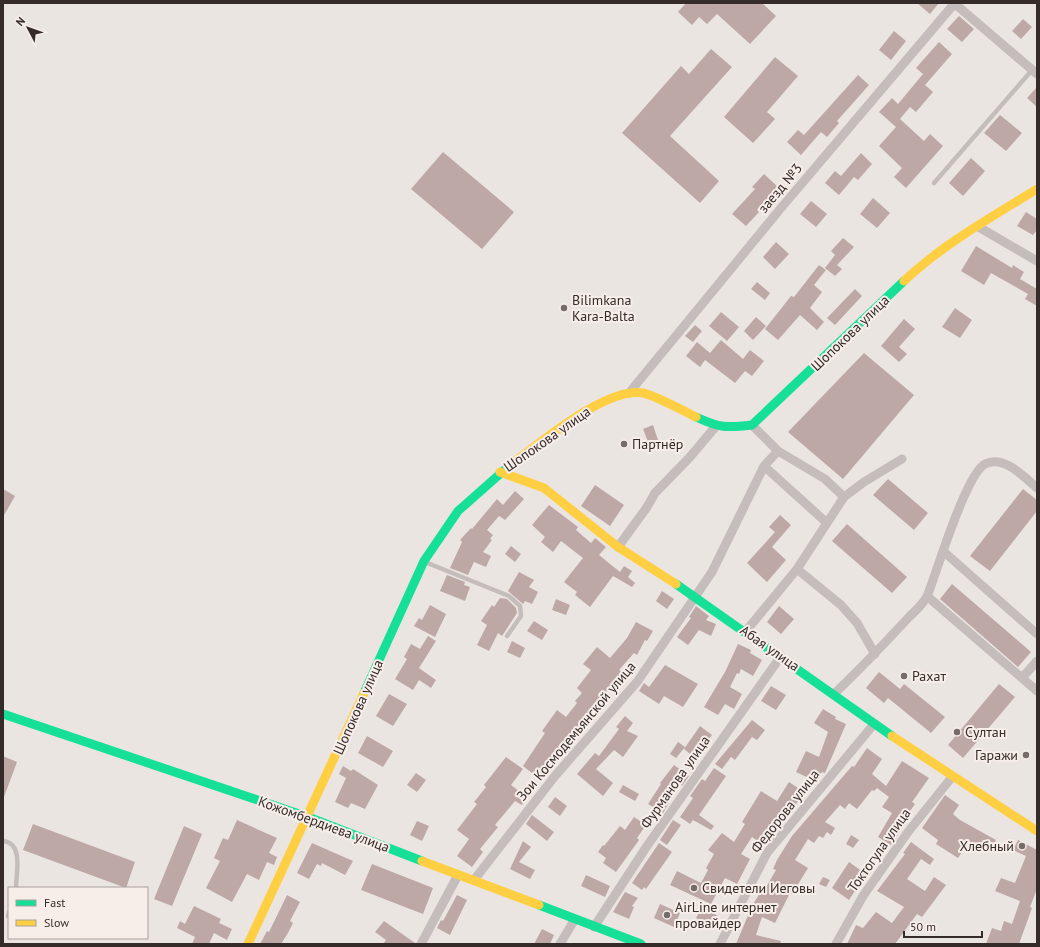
<svg xmlns="http://www.w3.org/2000/svg" width="1040" height="947" font-family="'PT Sans',sans-serif">
<style>
.building{fill:#bda8a6}
.lines{fill:none;stroke-linecap:round;stroke-linejoin:round}
.lane{stroke:#c4bdbb;stroke-width:4.5}
.street{stroke:#c4bdbb;stroke-width:9}
.fast{stroke:#16e098;stroke-width:9}
.slow{stroke:#ffcf43;stroke-width:9}
.poi-dot{fill:#756c6a;stroke:#f7eeea;stroke-width:1.5}
.labels{text-anchor:middle;stroke-width:4;stroke-linejoin:round;paint-order:stroke}
.street-label{font-size:14px;fill:#352b29;stroke:#f7eeea}
.poi-label{font-size:14px;fill:#352b29;stroke:#f7eeea;text-anchor:start}
</style>
<rect width="100%" height="100%" fill="#ebe5e2"/>
<!-- building -->
<path class="building" d="M686,3H762L776,16L750,44L717,14L707,24L699,17L692,25L678,12Z
M917,3H939L930,14Z
M959,16L974,29L962,42L947,29Z
M1023,19L1032,27L1021,39L1012,31Z
M894,31L906,41L891,60L879,50Z
M939,42L952,54L925,85L933,92L916,112L910,107L900,119L924,141L930,134L943,146L906,188L894,177L902,168L879,146L896,127L879,112L892,98L898,104L923,74L916,68Z
M711,49L732,67L670,136L719,181L700,203L622,133L681,66L689,74Z
M775,57L798,76L767,112L775,119L753,143L724,117Z
M858,75L869,85L837,121L839,123L827,137L821,132L801,155L787,142L798,130L804,135Z
M1037,87V107L1027,98Z
M1000,115L1022,133L1006,151L984,133Z
M443,152L514,212L482,249L411,189Z
M861,153L872,164L858,180L854,177L839,195L825,183L835,171L841,176Z
M971,158L985,171L963,196L949,183Z
M764,174L778,187L757,210L759,212L746,226L732,214L755,189L752,187Z
M873,198L890,213L877,228L860,214Z
M811,201L827,214L816,227L800,214Z
M1026,212L1037,219V230L1033,235L1017,226Z
M843,238L854,247L837,265L842,269L835,276L825,268L835,255L831,251Z
M776,242L789,254L775,269L763,257Z
M976,246L1012,268L1013,265L1024,272L1020,279L1037,289V306L1025,299L1028,294L991,273L984,285L961,271Z
M819,265L826,270L814,285L822,292L810,308L824,322L817,330L800,315L778,340L765,329L791,296L794,297Z
M757,282L770,293L765,300L751,289Z
M855,289L862,296L835,325L827,318Z
M955,308L972,320L960,338L942,327Z
M721,312L739,327L727,341L709,326Z
M756,317L766,326L753,340L744,331Z
M904,319L915,329L899,347L907,354L899,362L881,346Z
M695,325L702,331L693,342L685,336Z
M721,340L743,359L750,350L764,361L752,376L745,371L735,383L705,360L700,367L686,356L697,342L710,353Z
M864,353L914,395L843,479L788,432Z
M653,425L658,440L649,444L643,429Z
M888,479L928,513L914,530L873,495Z
M595,485L624,505L610,526L581,506Z
M3,489L15,496L3,517Z
M1023,489L1037,500V511L990,571L970,556Z
M515,491L524,499L505,520L499,516L487,530L493,535L490,539L492,540L483,552L491,556L486,567L474,562L468,575L450,568L462,542L460,540L471,528L472,529L497,499L503,505Z
M549,505L578,527L576,530L591,543L595,538L606,547L599,555L620,572L624,566L632,571L628,577L635,583L632,587L613,576L590,607L575,595L577,592L564,582L583,558L561,541L553,552L541,542L545,537L532,525Z
M780,515L791,525L772,547L786,560L767,582L747,563L775,532L769,527Z
M847,524L907,577L892,593L832,541Z
M511,546L521,554L515,562L505,554Z
M519,572L534,580L529,587L538,592L532,604L525,601L523,604L508,591Z
M447,575L465,582L464,585L470,587L465,601L440,591Z
M952,584L1031,652L1018,667L940,599Z
M662,591L674,599L667,609L656,601Z
M500,598L507,599L516,608L517,613L502,636L498,633L489,651L477,645L487,625L481,621L492,605L494,607Z
M556,599L570,605L566,615L552,610Z
M430,605L446,614L435,637L414,626L419,618L422,620Z
M696,606L709,616L706,620L716,624L711,636L699,630L688,645L677,637L691,618L689,617Z
M779,606L794,619L781,634L767,622Z
M534,621L548,630L542,640L527,631Z
M636,622L653,631L647,641L645,640L637,655L634,653L619,670L622,672L617,679L562,745L538,778L523,766L545,733L542,731L557,710L566,717L577,703L575,701L582,693L577,688L591,670L583,664L597,647L610,658L627,638Z
M428,636L436,641L419,668L436,680L431,688L419,680L413,690L395,679L407,659L404,657L411,644L420,649Z
M512,641L525,648L520,658L507,652Z
M738,644L751,650L750,653L762,660L753,676L741,669L739,674L737,673L730,687L742,694L734,709L725,704L718,715L704,707L725,672Z
M665,665L698,684L683,707L664,696L659,704L639,691L644,683L649,687Z
M879,672L900,689L904,684L945,717L931,733L888,698L884,703L866,688Z
M999,684L1015,697L963,758L948,745Z
M771,686L786,695L776,710L761,701Z
M389,694L407,704L393,726L376,716Z
M823,709L836,717L835,719L846,724L825,773L822,772L817,782L796,772L806,751L819,757L828,732L814,723Z
M625,716L633,723L627,731L638,736L623,757L614,750L596,769L613,783L603,796L577,774L595,753L599,756L619,729L616,727Z
M752,720L765,730L757,740L752,737L735,760L731,757L722,769L715,764Z
M700,726L712,735L701,750L704,752L698,760L684,749Z
M367,736L393,751L383,767L358,753Z
M678,742L685,747L676,758L670,754Z
M867,748L882,759L872,774L886,786L902,761L929,778L912,802L915,804L908,814L911,816L891,845L878,837L892,813L882,807L889,797L877,788L874,791L872,790L857,809L849,803L845,809L840,805L825,822L835,828L831,835L827,832L823,838L819,836L814,843L808,839L795,860L808,868L792,894L790,893L775,923L762,917L756,935L781,941L780,944H736L752,906L763,888L765,889L776,870L773,869L777,860L792,836L852,766L854,767Z
M3,756L17,762L4,797H3Z
M506,757L523,769L511,785L527,797L522,805L515,801L495,825L498,827L480,849L483,852L472,867L457,856L469,839L457,830L477,804L474,802L486,787L484,785Z
M674,765L689,776L682,786L679,783L666,801L669,803L663,813L648,804L661,784L660,783Z
M343,766L351,771L353,769L378,785L365,809L351,803L348,808L335,802L346,778L339,774Z
M714,768L726,776L699,815L714,826L711,830L693,820L690,824L680,817L693,798L690,796L702,779L705,781Z
M416,773L426,780L417,792L407,785Z
M789,782L804,792L792,810L793,811L784,822L779,817L762,844L752,837L741,854L750,859L737,884L725,878L711,904L670,885L677,871L701,883L708,870L706,868L714,854L708,850L722,833L734,842L745,824L742,822L761,791L777,801Z
M623,785L639,794L635,801L619,792Z
M945,795L959,805L953,814L960,820L996,840L990,851L969,841L958,858L936,844L938,840L922,828Z
M555,797L567,806L560,816L548,807Z
M532,815L554,832L547,841L526,824Z
M634,817L646,825L637,838L639,840L616,872L603,863L606,858L598,852L603,845L604,846L620,826L625,830Z
M237,820L277,838L269,853L277,857L274,865L267,862L259,880L247,874L232,902L206,888L220,861L214,858L223,838L228,840Z
M673,820L681,825L667,845L660,840Z
M417,821L429,826L422,841L410,835Z
M33,824L135,862L126,888L23,850Z
M184,826L202,834L172,906L154,899Z
M851,835L859,840L853,848L846,844Z
M1018,840L1037,850V889L1030,907L1032,908L1019,944H986L992,928L1001,931L1004,921L1012,924L1020,901L995,891L1001,878L1015,883L1026,856L1013,850Z
M523,841L531,847L519,862L535,870L530,879L510,869Z
M911,842L934,859L930,865L921,859L907,879L925,891L934,877L946,885L922,917L917,914L895,944H847L856,925L863,928L876,912L892,923L904,907L877,891L905,854L903,853Z
M312,843L353,861L345,875L322,863L321,866L317,864L309,879L297,873Z
M659,843L672,852L646,889L644,887L642,890L632,883Z
M849,862L866,874L849,900L832,888Z
M372,864L433,888L423,914L361,890Z
M586,875L610,886L605,897L581,886Z
M823,877L830,880L826,887L819,884Z
M625,892L638,898L632,906L634,907L629,919L613,912Z
M287,895L300,902L290,921L293,923L288,933L281,944H260L267,931L269,932Z
M457,895L467,900L450,935L437,928L441,920L443,921Z
M660,904L680,913L674,927L654,918Z
M194,906L221,919L219,923L232,929L227,940L214,933L209,944H192L195,937L177,928L180,921L185,924Z
M702,907L718,916L711,927L696,918Z
M384,921L415,943V944H383L386,940L375,932Z
M542,929L554,935L550,944H534Z"/>
<g class="lines">
<!-- lane -->
<path class="lane" d="M934,183L1032,70
M425,562L509,596L520,606L521,616L507,636
M3,841C24,843 16,874 16,888
M8,916L9,912"/>
<!-- street -->
<path class="street" d="M954,3L1037,74
M977,226L1037,261
M629,393L781,208L954,4
M752,425L778,451L825,479L844,497
M764,466L827,523
M618,547L647,507L655,493L690,457L716,426
M943,551L1037,634
M797,569L841,605L857,623L875,654
M928,597L1037,691
M746,631L797,569L844,497L864,482L902,459
M1022,678L1037,661
M834,694C860,669 884,644 909,617C915,611 925,603 928,594C937,571 966,474 985,464C1004,455 1023,476 1037,488
M474,880L555,776L637,682L712,572L764,466L778,451
M594,927L647,846L781,656
M421,944L458,875
M560,944L575,919
M720,944L767,853L874,724
M836,944L863,896L908,832L952,777"/>
<!-- fast -->
<path class="fast" d="M696,417C720,428 726,428 752,425L904,281
M676,584L892,736
M364,693L424,561L458,511L510,465
M3,714L308,817L422,861
M539,905L641,944"/>
<!-- slow -->
<path class="slow" d="M904,281C943,244 992,217 1037,189
M510,465C541,443 605,387 643,393C654,395 684,411 696,417
M500,472L544,488L618,547L676,584
M892,736L1037,831
M422,861L539,905
M248,944L364,693"/>
</g>
<!-- markers -->
<g class="poi-dot">
<circle cx="564" cy="308" r="4"/>
<circle cx="624" cy="444" r="4"/>
<circle cx="904" cy="676" r="4"/>
<circle cx="957" cy="732" r="4"/>
<circle cx="1026" cy="755" r="4"/>
<circle cx="1022" cy="846" r="4"/>
<circle cx="694" cy="888" r="4"/>
<circle cx="667" cy="915" r="4"/>
</g>
<g class="labels">
<!-- street labels -->
<g class="street-label">
<text transform="translate(780 188) rotate(-50)" y="5">заезд №3</text>
<text transform="translate(850 333) rotate(-44)" y="5">Шопокова улица</text>
<text transform="translate(547 439) rotate(-35)" y="5">Шопокова улица</text>
<text transform="translate(770 648) rotate(35)" y="5">Абая улица</text>
<text transform="translate(358 707) rotate(-66)" y="5">Шопокова улица</text>
<text transform="translate(576 731) rotate(-50)" y="5">Зои Космодемьянской улица</text>
<text transform="translate(675 782) rotate(-55)" y="5">Фурманова улица</text>
<text transform="translate(785 811) rotate(-52)" y="5">Федорова улица</text>
<text transform="translate(324 824) rotate(20)" y="5">Кожомбердиева улица</text>
<text transform="translate(879 850) rotate(-55)" y="5">Токтогула улица</text>
</g>
<!-- poi labels -->
<g class="poi-label">
<text x="572" y="305">Bilimkana<tspan x="572" dy="16">Kara-Balta</tspan></text>
<text x="632" y="449">Партнёр</text>
<text x="912" y="681">Рахат</text>
<text x="965" y="737">Султан</text>
<text x="1018" y="760" text-anchor="end">Гаражи</text>
<text x="1014" y="851" text-anchor="end">Хлебный</text>
<text x="702" y="893">Свидетели Иеговы</text>
<text x="675" y="912">AirLine интернет<tspan x="675" dy="16">провайдер</tspan></text>
</g>
</g>
<!-- border -->
<rect width="1040" height="947" fill="none" stroke="#352b29" stroke-width="8"/>
<!-- legend -->
<rect x="8" y="887" width="140" height="52" fill="#f7eeea" stroke="#a9a09d"/>
<rect x="16" y="900" width="20" height="6" fill="#16e098" stroke="#a9a09d"/>
<text x="44" y="907" font-size="12" fill="#352b29">Fast</text>
<rect x="16" y="920" width="20" height="6" fill="#ffcf43" stroke="#a9a09d"/>
<text x="44" y="927" font-size="12" fill="#352b29">Slow</text>
<!-- north arrow -->
<g transform="translate(28 28) rotate(311)" stroke="#f7eeea" stroke-width="3" paint-order="stroke">
<path d="M0-3L7 15L0 10L-7 15Z" fill="#352b29"/>
<text y="-6" font-size="11" font-weight="bold" text-anchor="middle" fill="#352b29">N</text>
</g>
<!-- scale -->
<path d="M904 931v6h78v-6" fill="none" stroke="#352b29" stroke-width="2"/>
<text x="910" y="931" font-size="12" fill="#352b29" stroke="#f7eeea" stroke-width="3" paint-order="stroke">50 m</text>
</svg>
